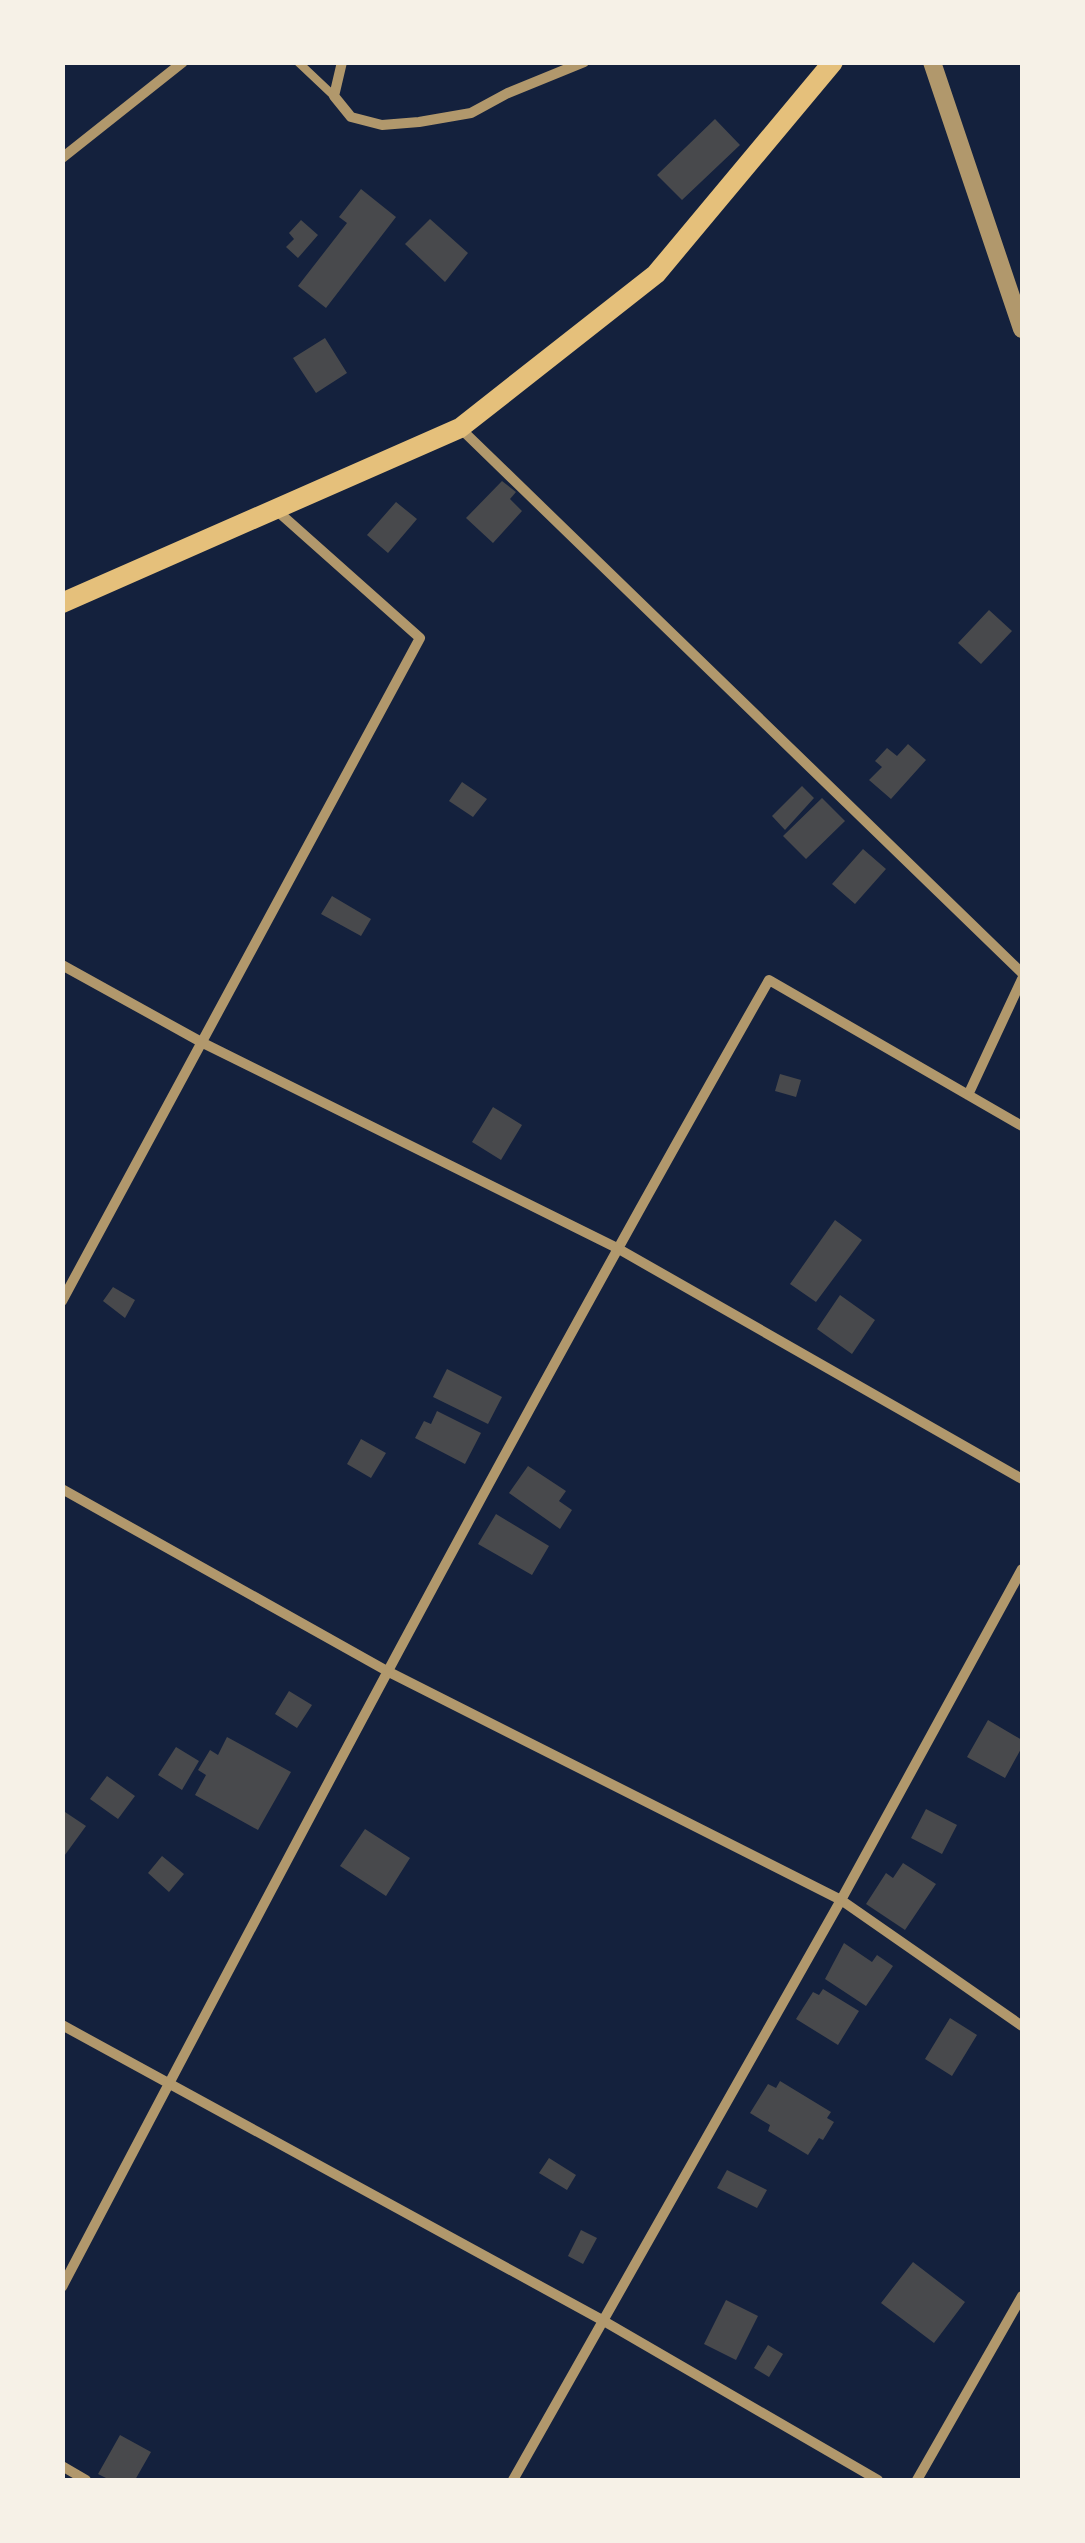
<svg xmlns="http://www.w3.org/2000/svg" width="1085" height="2543" font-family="'Open Sans',sans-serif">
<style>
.building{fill:#48494c}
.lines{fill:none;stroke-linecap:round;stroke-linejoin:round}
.service{stroke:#b1986c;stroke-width:8}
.minor{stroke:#b1986c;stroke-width:10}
.tertiary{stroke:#b1986c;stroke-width:18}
.secondary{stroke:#e5c07b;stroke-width:20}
</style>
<rect width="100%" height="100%" fill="#14213d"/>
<!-- building -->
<path class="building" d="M715,119L740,145L682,200L657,175Z
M361,189L396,217L326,308L298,286L347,223L339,217Z
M430,219L468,253L445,282L405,244Z
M301,220L318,235L298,258L286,247L294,239L289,233Z
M325,338L347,373L316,393L293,358Z
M502,481L516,492L510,499L522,511L493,543L466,518Z
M396,502L417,519L388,553L367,535Z
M989,610L1012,631L981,664L958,643Z
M908,744L926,760L891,799L869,780L882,767L875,761L887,748L897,756Z
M462,782L487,799L473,817L449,801Z
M802,786L814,798L785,830L772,816Z
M822,798L845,821L806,859L783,836Z
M863,849L886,869L855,904L832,884Z
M332,896L371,919L361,936L321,914Z
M780,1074L801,1080L796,1097L775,1091Z
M493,1107L522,1125L501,1160L472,1142Z
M835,1220L862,1240L816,1302L790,1284Z
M113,1287L135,1300L125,1318L103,1301Z
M840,1295L875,1320L852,1354L817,1329Z
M447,1369L502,1397L488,1424L433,1397Z
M437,1411L481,1433L465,1464L415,1438L424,1421L431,1424Z
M361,1439L386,1453L371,1478L347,1464Z
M528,1466L566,1491L559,1501L572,1510L560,1529L509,1493Z
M496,1514L549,1546L532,1575L478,1544Z
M289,1691L312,1705L297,1728L275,1714Z
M988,1720L1022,1740V1747L1005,1778L967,1757Z
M227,1737L291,1772L258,1830L195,1795L206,1775L198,1770L210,1750L218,1755Z
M176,1747L199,1761L182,1790L158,1775Z
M107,1776L135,1796L118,1819L90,1799Z
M926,1809L957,1825L942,1854L911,1838Z
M62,1810L86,1826L62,1859Z
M365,1829L410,1858L386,1896L340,1866Z
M162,1856L184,1874L169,1892L148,1873Z
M903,1863L936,1884L905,1930L866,1904L886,1873L893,1878Z
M844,1943L872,1962L877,1955L893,1966L866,2006L825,1979Z
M823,1989L859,2011L838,2045L796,2019L813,1992L819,1995Z
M950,2018L977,2035L952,2076L925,2059Z
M780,2081L831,2112L827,2118L834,2122L823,2140L819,2138L808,2155L768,2131L770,2125L750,2113L768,2084L776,2088Z
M549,2158L576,2175L567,2190L539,2173Z
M727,2170L767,2190L757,2208L717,2188Z
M581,2230L597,2238L583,2264L568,2256Z
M913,2262L965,2302L934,2343L881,2303Z
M726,2300L758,2316L736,2360L704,2344Z
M768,2345L783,2354L769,2377L754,2368Z
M120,2435L151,2452L135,2480H110L98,2474Z"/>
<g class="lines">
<!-- service -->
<path class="service" d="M298,62L334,96"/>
<!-- minor -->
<path class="minor" d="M342,62L334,96L351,117L382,125L419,122L471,113L508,93L584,62
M62,158L183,62
M460,428L1022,973
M62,965L203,1043L617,1248L1022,1479
M968,1095L1022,979
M62,1301L420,638L275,509
M62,1489L387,1671L841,1900L1022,2026
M62,2025L602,2320L878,2480
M62,2287C292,1849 523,1411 769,980L1022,1126
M62,2466L86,2480
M513,2480L841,1900L1022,1569
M917,2480L1022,2296"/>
<!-- tertiary -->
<path class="tertiary" d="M932,62L1022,329"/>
<!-- secondary -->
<path class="secondary" d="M62,603L460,428L656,274L833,62"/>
</g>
<!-- border -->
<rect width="1085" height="2543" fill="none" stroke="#f6f1e7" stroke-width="130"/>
</svg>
